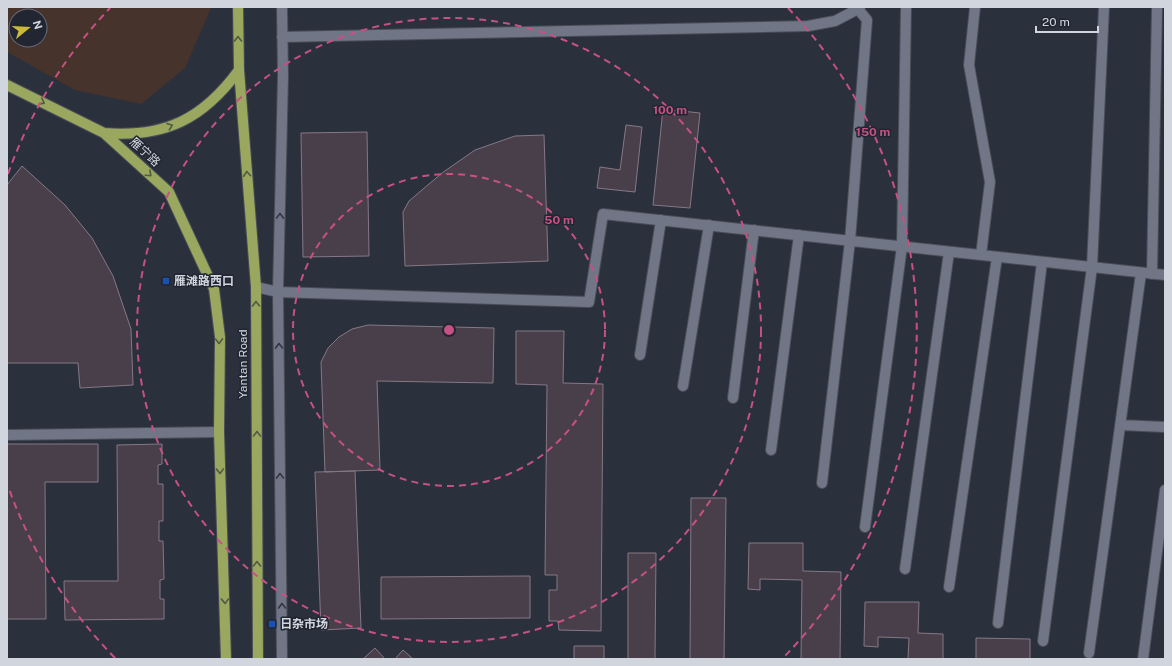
<svg xmlns="http://www.w3.org/2000/svg" width="1172" height="666" font-family="'Public Sans','Noto Sans SC',sans-serif">
<style>
.commercial{fill:#46332c;fill-rule:evenodd}
.building{fill:#493f4a;stroke:#857885}
.lines{fill:none;stroke-linecap:round;stroke-linejoin:round}
.minor-casing{stroke:#494d57;stroke-width:12}
.major-casing{stroke:#494d57;stroke-width:12}
.minor{stroke:#707685;stroke-width:10}
.major{stroke:#99a75f;stroke-width:10}
.oneway{stroke:#515a44}
.oneway2{stroke:#313643}
.ring{fill:none;stroke:#c65182;stroke-width:2;stroke-dasharray:7 5}
.transit-dot{fill:#1a4fb4;stroke:#212632;stroke-width:1.5}
.labels{text-anchor:middle;stroke-width:3;stroke-linejoin:round;paint-order:stroke}
.street-label{font-size:12px;fill:#d1d5dd;stroke:#212632}
.poi-label{font-size:12px;font-weight:bold;fill:#d1d5dd;stroke:#212632;text-anchor:start}
.centre{fill:#c65182;stroke:#212632;stroke-width:2}
.ring-label{font-size:12px;text-anchor:middle;font-weight:bold;fill:#c65182;stroke:#212632;stroke-width:3;stroke-linejoin:round;paint-order:stroke}
</style>
<rect width="100%" height="100%" fill="#2b303d"/>
<!-- commercial -->
<path class="commercial" d="M7,7H211V8L185,68L141,104L75,90L7,52ZM16,16H40V40H16Z"/>
<!-- building -->
<path class="building" d="M663,109L700,113L690,208L653,205Z
M626,125L642,127L635,192L597,188L600,167L620,170Z
M367,132L369,256L303,257L301,133Z
M544,135L548,261L405,266L403,212L409,201L442,173L475,150L515,136Z
M22,166L65,205L92,238L113,276L131,329L133,385L80,388L78,363H7V185Z
M368,325L494,328L493,383L377,381L380,470L325,472L321,362L328,348L339,337L352,329Z
M516,331H564L563,383L603,384L601,631L559,630L558,621H549V590H557V575H545L547,385L516,384Z
M7,444H98V482H45L46,619H7Z
M162,444V464L158,465V484H163V521H159V541H163L164,579L160,580V599H164V619L65,620L64,581H118L117,445Z
M355,471L361,628L321,630L315,472Z
M691,498H726L724,659H690Z
M749,543H803V571L841,572L840,659H801L802,580L760,579V590L748,589Z
M628,553H656L655,659H628Z
M530,576V618L381,619V577Z
M865,602H919L918,633L943,634V659H908L909,638L878,637V647L864,646Z
M976,638L1030,639V659H976Z
M574,646H604V659H574Z
M375,648L385,659H363Z
M403,650L413,659H395Z"/>
<g class="lines">
<defs>
<path id="minor" d="M282,7L283,76L278,292L282,659
M975,7L969,65L990,182L981,255
M282,37L808,26L835,21L858,9L860,7
M1152,274L1157,7
M256,287L278,292L589,302L603,214L1165,275
M640,355L661,220
M683,386L709,225
M733,398L754,230
M1120,425L1165,427
M7,435L219,432
M771,450L799,235
M822,483L850,241L867,20L858,9
M865,527L902,246L906,7
M905,569L949,252
M949,587L997,257
M998,623L1042,262
M1043,641L1092,267L1104,7
M1089,653L1141,273
M1143,659L1165,490"/>
<path id="major" d="M238,7L239,70L256,287L258,659
M7,85L104,133L169,192L214,289L220,337L219,432L226,659
M104,133C165,138 203,119 239,70"/>
</defs>
<!-- minor casing -->
<use href="#minor" class="minor-casing"/>
<!-- major casing -->
<use href="#major" class="major-casing"/>
<!-- minor -->
<use href="#minor" class="minor"/>
<!-- major -->
<use href="#major" class="major"/>
</g>
<!-- one-way arrows -->
<defs><path id="oneway-chevron" d="M-2-3.5L2.5 0L-2 3.5" fill="none" stroke-width="1.6" stroke-linecap="round" stroke-linejoin="round"/></defs>
<g class="oneway">
<use href="#oneway-chevron" transform="translate(238 39) rotate(-91)"/>
<use href="#oneway-chevron" transform="translate(42 102) rotate(26)"/>
<use href="#oneway-chevron" transform="translate(170 126) rotate(-20)"/>
<use href="#oneway-chevron" transform="translate(149 174) rotate(43)"/>
<use href="#oneway-chevron" transform="translate(247 174) rotate(-94)"/>
<use href="#oneway-chevron" transform="translate(256 304) rotate(-91)"/>
<use href="#oneway-chevron" transform="translate(219 341) rotate(89)"/>
<use href="#oneway-chevron" transform="translate(257 434) rotate(-90)"/>
<use href="#oneway-chevron" transform="translate(220 471) rotate(88)"/>
<use href="#oneway-chevron" transform="translate(257 564) rotate(-90)"/>
<use href="#oneway-chevron" transform="translate(225 601) rotate(88)"/>
</g>
<g class="oneway2">
<use href="#oneway-chevron" transform="translate(280 216) rotate(-89)"/>
<use href="#oneway-chevron" transform="translate(279 346) rotate(-91)"/>
<use href="#oneway-chevron" transform="translate(280 476) rotate(-91)"/>
<use href="#oneway-chevron" transform="translate(282 606) rotate(-91)"/>
</g>
<!-- distance rings -->
<g class="ring">
<circle cx="449" cy="330" r="156"/>
<circle cx="449" cy="330" r="312"/>
<path d="M115 658A468 468 0 0 1 8 486M8 174A468 468 0 0 1 110 8M788 8A468 468 0 0 1 783 658"/>
</g>
<!-- markers -->
<g class="transit-dot">
<rect x="162" y="277" width="8" height="8" rx="2"/>
<rect x="268" y="620" width="8" height="8" rx="2"/>
</g>
<g class="labels">
<!-- street labels -->
<g class="street-label">
<text transform="translate(145 152) rotate(43)" y="4">雁宁路</text>
<text transform="translate(243 364) rotate(-90)" y="4">Yantan Road</text>
</g>
<!-- poi labels -->
<g class="poi-label">
<text x="174" y="285">雁滩路西口</text>
<text x="280" y="628">日杂市场</text>
</g>
</g>
<circle cx="449" cy="330" r="6" class="centre"/>
<g class="ring-label">
<text x="670" y="114">100 m</text>
<text x="873" y="136">150 m</text>
<text x="559" y="224">50 m</text>
</g>
<!-- border -->
<rect width="1172" height="666" fill="none" stroke="#d1d5dd" stroke-width="16"/>
<!-- north arrow -->
<g transform="translate(28 28) rotate(72)"><circle r="19" fill="#212632" stroke="#676c76"/>
<path d="M0-3L7 15L0 10L-7 15Z" fill="#ccb938"/>
<text y="-6" font-size="11" font-weight="bold" text-anchor="middle" fill="#d1d5dd">N</text>
</g>
<!-- scale -->
<path d="M1036 26v6h62v-6" fill="none" stroke="#d1d5dd" stroke-width="2"/>
<text x="1042" y="26" font-size="12" fill="#d1d5dd" stroke="#212632" stroke-width="3" paint-order="stroke">20 m</text>
</svg>
